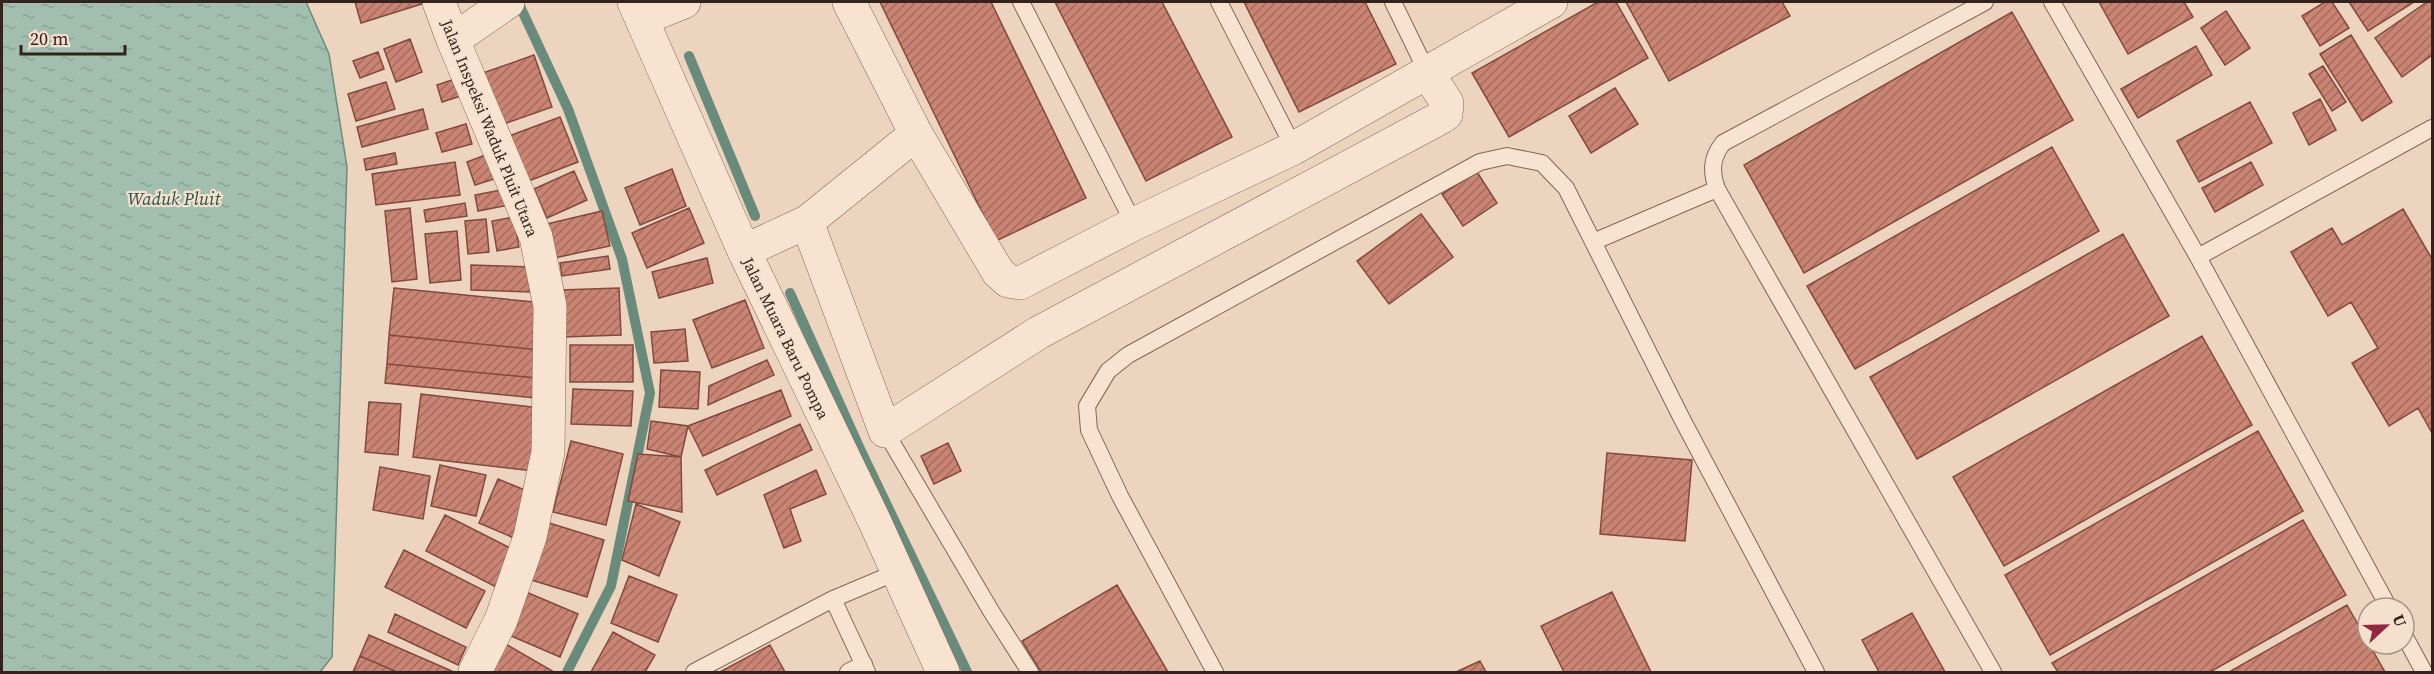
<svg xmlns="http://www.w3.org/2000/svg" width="2434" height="674" font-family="'Source Serif 4',serif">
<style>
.water{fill:url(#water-ripples);stroke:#698b7b;stroke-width:1.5}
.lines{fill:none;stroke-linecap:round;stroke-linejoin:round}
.stream{stroke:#698b7b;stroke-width:10}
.building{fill:url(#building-hatch);stroke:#83493d;stroke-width:1.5}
.service-casing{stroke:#846557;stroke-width:18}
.minor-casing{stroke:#846557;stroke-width:34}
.tertiary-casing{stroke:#846557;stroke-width:34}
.service{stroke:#f8e3d1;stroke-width:16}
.minor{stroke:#f8e3d1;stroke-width:33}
.tertiary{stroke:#f8e3d1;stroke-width:33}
.labels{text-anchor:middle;stroke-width:4.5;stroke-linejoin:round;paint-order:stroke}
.street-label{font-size:16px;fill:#34221c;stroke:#f4e0cd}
.water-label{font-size:18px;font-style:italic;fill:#2b5448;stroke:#f4e0cd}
</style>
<defs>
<pattern id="water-ripples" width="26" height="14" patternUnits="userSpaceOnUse" patternTransform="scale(1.5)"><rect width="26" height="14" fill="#a1beaf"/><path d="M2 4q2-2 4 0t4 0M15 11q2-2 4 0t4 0" fill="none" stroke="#8ba396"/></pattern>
<pattern id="building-hatch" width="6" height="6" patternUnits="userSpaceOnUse" patternTransform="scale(1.5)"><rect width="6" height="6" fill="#ca8474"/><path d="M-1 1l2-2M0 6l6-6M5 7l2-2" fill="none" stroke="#a56c5e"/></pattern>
</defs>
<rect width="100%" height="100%" fill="#edd4be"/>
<!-- water -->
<path class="water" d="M2,2H306L329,54L347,167L332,657L320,672H2Z"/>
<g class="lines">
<!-- stream -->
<path class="stream" d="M518,2L568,109L622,259L650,393L611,586L567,672
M689,56L755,216
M790,293L860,449L967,672"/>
</g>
<!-- building -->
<path class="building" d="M355,2H428L361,23Z
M880,2H991L1086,198L996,241Z
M1055,2H1162L1232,137L1146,181Z
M1244,2H1365L1396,64L1299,112Z
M1598,2H1616L1648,58L1509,137L1472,73Z
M1626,2H1782L1790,16L1669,81Z
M2099,2H2184L2193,17L2128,54Z
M2325,2H2332L2349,28L2320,46L2302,16Z
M2349,2H2414L2368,31Z
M2427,2H2432V55L2402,77L2375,38Z
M2226,11L2250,48L2225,65L2201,28Z
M2012,12L2073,120L1804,273L1744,165Z
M2351,35L2392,102L2362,121L2320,54Z
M410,39L422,72L396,82L384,49Z
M2196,46L2212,75L2138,118L2121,89Z
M378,52L384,69L360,78L353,61Z
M534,55L552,107L501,125L483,73Z
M2323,66L2346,102L2332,111L2309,74Z
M458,78L464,95L442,102L437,85Z
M386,82L395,109L356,121L348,94Z
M1615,88L1638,124L1591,153L1569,116Z
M2320,99L2336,130L2309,145L2293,113Z
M2250,102L2272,143L2199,182L2177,141Z
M423,109L428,129L362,147L357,127Z
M560,117L578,162L526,182L509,136Z
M466,124L472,144L442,152L436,133Z
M2052,147L2099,231L1855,369L1807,286Z
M395,153L397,164L366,170L364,159Z
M488,154L497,178L475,185L467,162Z
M455,162L460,195L376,205L372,174Z
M2251,162L2263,185L2215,212L2202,188Z
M672,169L686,206L640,225L625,188Z
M574,171L587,200L547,218L534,189Z
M1477,172L1497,203L1463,226L1442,194Z
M506,189L509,205L478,211L475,195Z
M465,203L467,216L426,222L424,210Z
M410,208L417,279L392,282L385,211Z
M689,208L704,243L647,268L632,233Z
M2403,209L2432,259V433L2418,408L2389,426L2352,363L2378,348L2351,302L2328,316L2291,252L2332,228L2342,245Z
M602,211L610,246L545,260L538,226Z
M1421,214L1453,257L1389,304L1357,261Z
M514,217L519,247L497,251L492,221Z
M486,219L489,252L468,254L465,221Z
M457,231L461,280L430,283L425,234Z
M2123,234L2169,316L1917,459L1870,377Z
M608,256L610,269L562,276L560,263Z
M707,258L713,283L659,298L652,272Z
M471,265L532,267L531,292L471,290Z
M394,288L544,303L540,350L389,335Z
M619,288L621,335L563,337L561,290Z
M745,300L764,348L712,368L693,320Z
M685,329L688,361L654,363L651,332Z
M389,335L540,350L537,378L387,364Z
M2202,336L2252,425L2004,566L1953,477Z
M570,345H633V382H570Z
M767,360L774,375L708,405L709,386Z
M387,364L537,378L535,398L385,383Z
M661,370L700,372L698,409L659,407Z
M573,389L633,391L631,426L571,424Z
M781,390L791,416L703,456L688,426Z
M421,394L540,408L533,471L413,457Z
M369,402L401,404L398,455L365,452Z
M651,421L688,426L681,457L647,449Z
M800,424L812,450L717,495L705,470Z
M2258,431L2303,511L2050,655L2005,575Z
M571,441L623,454L606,525L553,512Z
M948,443L961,471L934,484L921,456Z
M1607,453L1692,460L1685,541L1600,534Z
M638,454L681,457L682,512L628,501Z
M440,465L486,475L476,516L431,506Z
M380,467L430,476L423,519L373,510Z
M816,470L826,494L790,509L801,541L784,548L764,495Z
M498,479L532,493L514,538L479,523Z
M636,504L680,522L659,576L622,560Z
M445,515L520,553L502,590L426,551Z
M2303,520L2346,595L2210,672H2058L2052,663Z
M546,522L604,540L587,597L528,579Z
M404,550L485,591L466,628L385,587Z
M629,576L677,595L658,642L611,623Z
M1117,585L1168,672H1041L1022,641Z
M526,592L578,614L560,657L509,635Z
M1612,592L1651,672H1564L1541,626Z
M2347,605L2385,672H2229Z
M1912,613L1945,672H1879L1862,640Z
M395,614L466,647L458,665L388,632Z
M613,632L655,655L645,672H591Z
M369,635L454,672H397L360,656Z
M502,642L554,672H485Z
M770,645L785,672H720Z
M360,656L397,672H353Z
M1480,661L1486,672H1456Z"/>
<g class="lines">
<defs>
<path id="service" d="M1021,2L1134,224
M1219,2L1294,148
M1393,2L1427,72
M1985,2L1723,143C1711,158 1711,172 1717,189L1993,672
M2052,2L2198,257L2389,608
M1593,242L1717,189
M2198,257L2432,128
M885,431L991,611L1030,672
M833,599L867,672
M2404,635L2424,672
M694,672L833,599L897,572
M848,672L864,664
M1215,672L1120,496L1089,430L1087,406L1108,371L1128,355L1480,162L1507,156L1542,163L1566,188L1682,419L1816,672"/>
<path id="minor" d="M439,2L453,40L536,237L550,306L548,452L530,537L501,620L475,672
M849,2L916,134L998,272L1008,281L1020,283L1134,224L1294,148L1551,2
M642,19L684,2
M453,40L508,2
M807,222L916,134
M744,251L807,222L885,431L1038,333L1442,117L1446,114L1447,103L1427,72"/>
<path id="tertiary" d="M634,2L744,251L874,520L943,672"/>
</defs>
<!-- service casing -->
<use href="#service" class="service-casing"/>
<!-- minor casing -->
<use href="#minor" class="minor-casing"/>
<!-- tertiary casing -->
<use href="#tertiary" class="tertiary-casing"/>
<!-- service -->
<use href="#service" class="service"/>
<!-- minor -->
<use href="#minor" class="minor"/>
<!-- tertiary -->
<use href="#tertiary" class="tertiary"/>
</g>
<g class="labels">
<!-- street labels -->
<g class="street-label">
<text transform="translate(490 128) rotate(68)" y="6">Jalan Inspeksi Waduk Pluit Utara</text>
<text transform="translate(786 338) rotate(64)" y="6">Jalan Muara Baru Pompa</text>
</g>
<!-- water labels -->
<g class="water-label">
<text x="174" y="205">Waduk Pluit</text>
</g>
</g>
<!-- border -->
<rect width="2434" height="674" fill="none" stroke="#34221c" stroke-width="6"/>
<!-- north arrow -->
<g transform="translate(2386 626) rotate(68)"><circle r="28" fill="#f4e0cd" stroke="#a79486" stroke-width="1.5"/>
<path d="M0-4.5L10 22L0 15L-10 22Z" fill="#922841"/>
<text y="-9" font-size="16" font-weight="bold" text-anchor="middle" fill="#34221c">U</text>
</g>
<!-- scale -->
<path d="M21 45v9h104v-9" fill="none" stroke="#34221c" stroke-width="3"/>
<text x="30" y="45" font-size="18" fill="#34221c" stroke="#f4e0cd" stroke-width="4.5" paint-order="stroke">20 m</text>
</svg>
